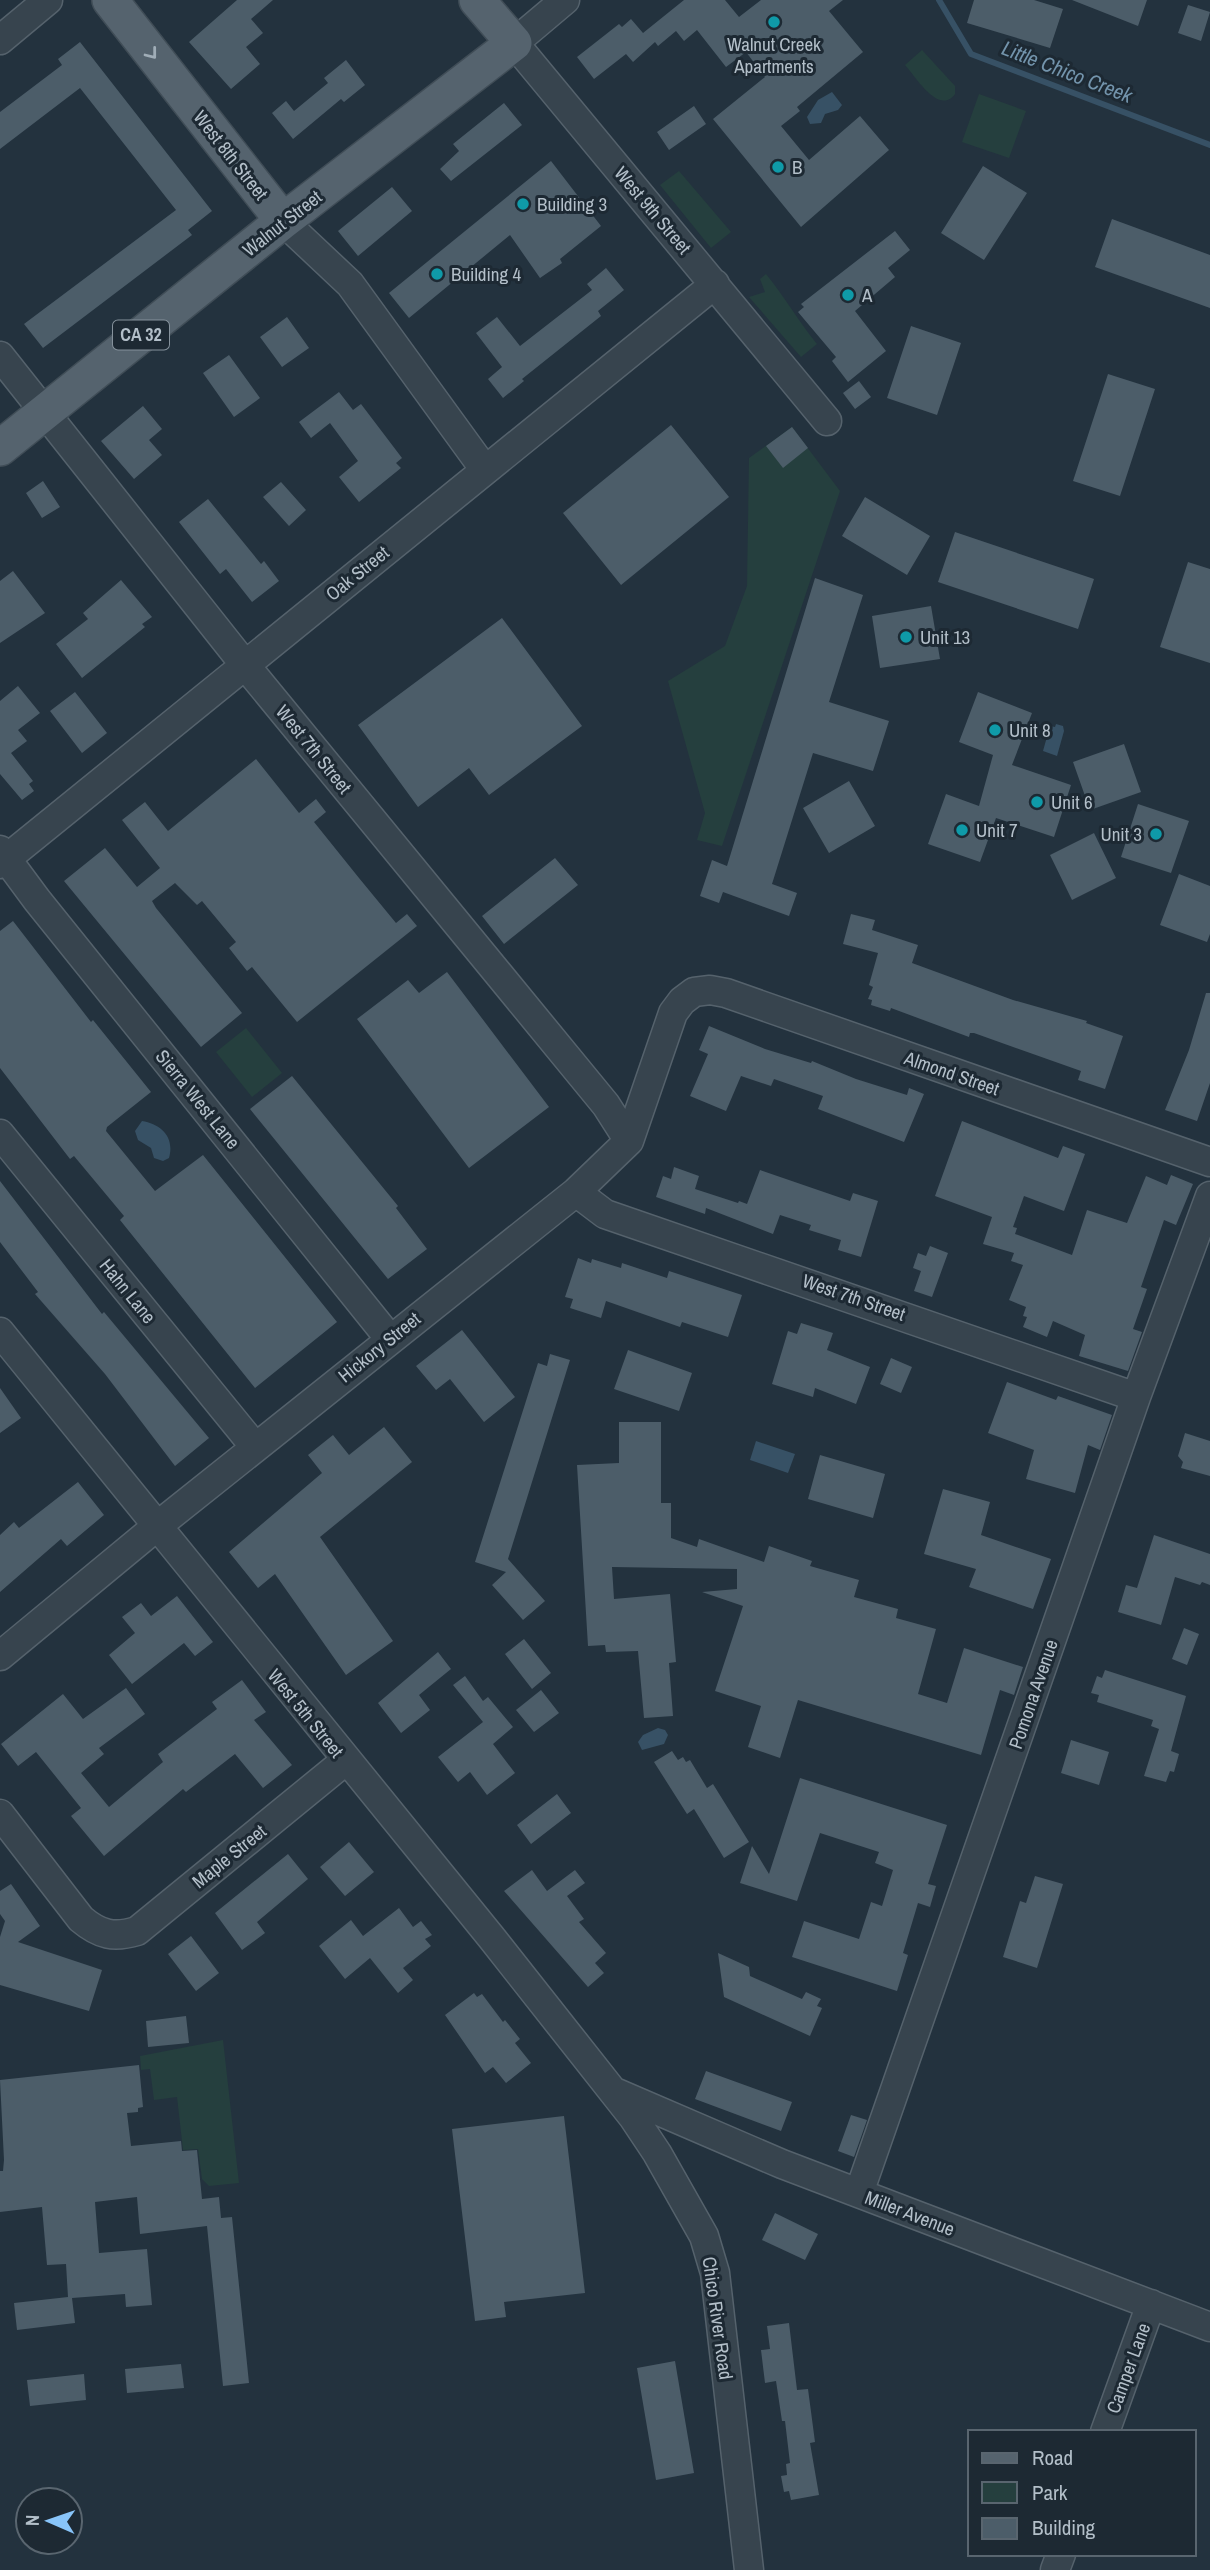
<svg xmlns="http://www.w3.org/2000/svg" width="1210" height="2570" font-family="'Archivo Narrow',sans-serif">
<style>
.green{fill:#253f3e}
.water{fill:#375165}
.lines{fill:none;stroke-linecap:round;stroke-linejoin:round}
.stream{stroke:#375165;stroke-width:6}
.building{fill:#4c5d69}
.minor-casing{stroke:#55626c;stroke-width:31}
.major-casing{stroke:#404d57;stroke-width:38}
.minor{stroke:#37444e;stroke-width:28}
.major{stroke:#55636e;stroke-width:35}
.oneway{stroke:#a0adb7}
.culture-dot{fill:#0f9aa8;stroke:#1d2933;stroke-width:2.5}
.labels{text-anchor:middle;stroke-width:6;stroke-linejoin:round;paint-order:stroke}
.shield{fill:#1d2933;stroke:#86929c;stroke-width:2}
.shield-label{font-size:18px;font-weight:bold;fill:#b3bfc9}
.poi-label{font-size:19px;fill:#b3bfc9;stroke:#1d2933;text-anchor:start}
.street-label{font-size:19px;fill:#b3bfc9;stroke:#1d2933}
.water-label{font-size:21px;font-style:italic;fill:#7394ac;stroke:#1d2933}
</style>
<rect width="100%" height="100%" fill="#23323e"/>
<!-- green -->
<path class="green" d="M922,50L955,86V94C939,116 916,77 905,65Z
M979,94L1026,111L1009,158L962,142Z
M679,171L731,232L711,248L660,185Z
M766,274C785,297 798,321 817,344L801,357L749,297L765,292L760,279Z
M792,427L840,491L722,846L697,840L705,813L668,681L725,646L747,586L749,458Z
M246,1028L282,1073L252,1097L216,1052Z
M223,2040L239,2183L209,2186L202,2179L198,2149L183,2150L177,2097L154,2100L150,2069L141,2070L140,2056Z"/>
<!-- water -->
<path class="water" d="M832,92L842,105L838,110L825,114L821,123L810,124L807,117L818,100Z
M1056,724L1063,726L1064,731L1057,756L1043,751L1050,726L1055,727Z
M142,1121C161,1124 175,1137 169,1158L163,1161L154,1158L151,1148L138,1140L135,1131Z
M756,1441L795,1454L788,1473L750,1460Z
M658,1728L665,1730L668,1735L664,1744L642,1750L638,1742L643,1735Z"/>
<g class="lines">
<!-- stream -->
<path class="stream" d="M939,0L971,54L1210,145"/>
</g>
<!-- building -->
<path class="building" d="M237,0H273L251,19L263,33L246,47L260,64L231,89L189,42Z
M684,0H725L739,17L761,0H843L829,11L863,52L797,107L800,111L781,126L809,160L860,116L889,150L801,227L713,119L765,77L746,52L726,67L697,30L684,41L676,31L658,46L655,42L633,62L626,54L594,79L577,57L619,24L622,27L631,19L643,33Z
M974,0H1034L1063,9L1050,48L967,23Z
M1072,0H1147L1138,26Z
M1188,5L1210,12L1201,41L1178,33Z
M80,42L212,211L188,230L192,235L43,348L24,324L176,210L80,88L0,149V112L62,65L58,59Z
M346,60L365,85L344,102L341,99L293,139L272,113L286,101L294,111L328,83L324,78Z
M504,103L522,125L451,181L440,169L459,151L453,144Z
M694,106L706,124L669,150L657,132Z
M551,161L601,226L560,259L562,263L540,278L510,235L409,318L389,293Z
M983,166L1027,193L984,260L941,233Z
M392,187L412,211L358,256L338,231Z
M1112,219L1210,255V308L1095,267Z
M895,231L910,250L888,268L895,277L855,311L886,351L848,382L832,361L836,357L798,312L804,307L801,304Z
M606,268L624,290L598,311L601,316L522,379L524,381L503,398L488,379L502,367L476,333L497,317L520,346L592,290L587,284Z
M287,317L309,348L282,367L260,337Z
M911,326L961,343L937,415L887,398Z
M229,355L260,398L234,417L203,373Z
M1108,374L1155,389L1120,496L1073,481Z
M859,381L871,397L855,409L843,393Z
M339,392L353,410L361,404L402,458L396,463L401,468L359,502L339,477L358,461L330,423L311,438L299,422Z
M143,406L162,429L149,440L162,455L134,479L101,441Z
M671,425L729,497L621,585L563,513Z
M792,427L808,448L783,468L766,446Z
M43,481L60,507L42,518L26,493Z
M281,482L306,510L289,526L263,497Z
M865,497L930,536L907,575L842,536Z
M208,499L261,564L264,561L279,581L252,602L226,569L220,574L179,522Z
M955,532L1094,579L1078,629L938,582Z
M1188,562L1210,569V663L1160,647Z
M13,571L45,613L0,643V581Z
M815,578L863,595L829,702L889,721L873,771L813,753L772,884L797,893L789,916L723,892L719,903L700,896L712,860L727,866Z
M121,580L152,617L142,624L145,627L82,678L56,644L88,619L83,613Z
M931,606L940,659L880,668L872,616Z
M502,618L582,726L489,795L469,768L418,807L358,725Z
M18,686L40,713L18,730L27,741L11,753L33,781L29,784L34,791L22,800L0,774V701Z
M75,692L107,733L82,753L50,711Z
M978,692L1032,713L1012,765L1071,785L1054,837L996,818L980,862L928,844L946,794L979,806L993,755L959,742Z
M1124,744L1141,792L1090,810L1073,762Z
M256,759L299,813L316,799L326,812L314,822L359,878L396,923L407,914L417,926L297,1022L252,967L247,971L229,948L236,942L202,901L197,905L175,883L152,901L156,908L242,1013L201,1047L64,881L105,848L137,887L160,868L122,820L145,802L168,831Z
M849,781L875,826L829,853L803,808Z
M1138,804L1189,821L1171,873L1121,857Z
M1094,833L1116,878L1072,900L1050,855Z
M555,858L578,885L504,944L482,916Z
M1179,874L1210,886V934L1207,942L1160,925Z
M851,914L875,920L872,930L918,945L912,963L1013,1000L1087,1021L1086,1023L1123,1036L1105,1089L1078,1080L1081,1071L974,1033H970L969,1037L891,1008L890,1011L871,1005L872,1000L868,999L873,987L869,985L878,953L843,944Z
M13,921L91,1022L93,1020L151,1092L107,1127L106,1131L155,1191L203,1155L337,1322L255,1388L120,1220L124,1216L74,1156L70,1159L0,1068V931Z
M447,972L549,1107L469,1168L357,1019L408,980L419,993Z
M1206,993H1210V1083L1197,1121L1165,1110L1189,1050Z
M709,1026L765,1049L811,1063L812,1061L856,1079L907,1095L909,1088L924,1094L904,1142L818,1109L823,1096L774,1079L771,1086L741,1076L726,1111L690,1096L708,1054L699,1050Z
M292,1076L398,1206L396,1208L427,1249L388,1279L250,1109Z
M962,1121L1058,1158L1063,1146L1085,1154L1064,1211L1024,1196L1013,1227L1017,1228L1015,1234L1072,1255L1087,1210L1127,1223L1146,1176L1167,1185L1171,1175L1193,1184L1176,1225L1164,1220L1141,1287L1147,1289L1133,1329L1142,1332L1128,1371L1079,1356L1085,1335L1053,1321L1047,1337L1023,1327L1027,1317L1023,1316L1026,1307L1009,1300L1023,1265L1011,1261L1014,1253L983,1244L992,1217L935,1196Z
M674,1167L699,1176L695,1189L738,1203L739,1201L747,1204L760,1170L850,1201L853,1193L878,1201L861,1257L838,1250L841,1240L809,1230L811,1225L780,1215L773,1234L706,1208L705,1214L656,1197L663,1176L671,1179Z
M0,1181L102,1314L104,1312L209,1438L175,1466L105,1374L35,1294L38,1292L0,1242Z
M930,1246L948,1253L932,1297L914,1291L921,1271L913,1268L918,1253L926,1256Z
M578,1258L591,1263L592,1259L621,1268L622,1263L667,1278L669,1271L742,1295L728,1337L682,1322L680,1327L606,1301L601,1318L570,1308L573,1299L565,1297Z
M801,1323L833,1333L827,1350L870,1367L856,1404L815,1388L813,1397L772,1384L788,1331L797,1334Z
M462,1330L515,1397L484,1422L450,1379L436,1390L416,1366Z
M628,1350L692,1373L679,1411L614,1389Z
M550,1354L570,1360L508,1559L545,1601L523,1620L492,1585L506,1572L475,1562L538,1363L547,1366Z
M891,1358L912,1367L901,1393L880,1384Z
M1007,1382L1056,1400L1058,1396L1112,1415L1100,1450L1088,1445L1075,1493L1026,1479L1034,1450L988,1433Z
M0,1388L21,1418L0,1433Z
M619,1422H661V1503H671V1538L697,1547L699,1539L764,1562L769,1546L812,1561L810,1566L859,1580L854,1597L898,1609L896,1618L936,1629L918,1694L947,1703L964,1648L1023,1667L1014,1695L1000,1690L981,1755L798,1700L780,1758L748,1747L761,1706L715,1691L743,1606L702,1592L737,1589V1569L612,1567L614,1599L670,1594L676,1662L669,1663L673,1716L644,1718L638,1651L606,1652L605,1645L588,1646L577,1465L619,1463Z
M384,1427L412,1462L320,1537L393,1641L346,1675L275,1574L258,1588L229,1552L322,1473L308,1455L333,1435L349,1455Z
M1185,1433L1210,1441V1476L1181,1468L1183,1462L1178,1456Z
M820,1455L885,1474L873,1518L808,1499Z
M78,1482L104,1515L67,1546L61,1539L0,1592V1535L14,1522L19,1528Z
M943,1489L990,1502L981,1535L1051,1559L1033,1609L969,1587L976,1569L924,1554Z
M1154,1535L1210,1554V1585L1202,1582L1200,1585L1175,1577L1161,1625L1118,1612L1126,1585L1137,1588Z
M177,1596L213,1642L195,1656L184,1643L132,1684L109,1655L135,1633L122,1617L141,1603L151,1616Z
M1184,1628L1199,1634L1187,1665L1172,1659Z
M524,1639L551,1673L532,1689L505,1654Z
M438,1652L451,1669L419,1695L430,1710L401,1733L378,1703Z
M1105,1670L1186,1696L1171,1751L1179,1754L1174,1772L1170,1771L1166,1782L1144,1776L1159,1729L1151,1726L1153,1720L1097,1702L1099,1695L1091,1693L1097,1676L1102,1678Z
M465,1676L483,1701L488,1697L513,1727L493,1744L515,1773L487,1795L470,1772L458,1782L438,1757L483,1722L453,1685Z
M242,1680L266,1712L254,1720L292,1765L263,1788L235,1754L186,1792L183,1789L104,1856L71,1816L81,1808L36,1752L18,1766L1,1744L63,1694L83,1719L126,1688L145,1714L99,1748L104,1754L81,1773L109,1807L163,1762L158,1754L217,1709L212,1702Z
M541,1690L559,1713L534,1732L516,1710Z
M1071,1740L1109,1752L1099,1785L1061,1773Z
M672,1751L678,1760L683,1757L686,1762L690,1760L707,1788L713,1784L749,1842L724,1858L694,1809L687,1814L654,1762Z
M800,1778L947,1825L928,1884L936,1886L930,1907L918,1903L903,1953L908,1955L897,1991L792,1957L804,1921L859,1939L871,1902L882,1906L893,1870L875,1863L879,1852L820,1833L797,1901L740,1883L752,1846L769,1874Z
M557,1794L571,1813L531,1844L517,1825Z
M349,1842L374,1872L345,1896L320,1867Z
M288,1854L308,1879L257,1922L265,1933L242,1950L215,1913Z
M532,1870L547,1891L575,1870L585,1883L567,1896L584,1919L579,1922L606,1953L595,1963L604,1973L588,1987L504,1891Z
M1035,1876L1063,1884L1037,1968L1003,1957L1020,1901L1026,1903Z
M11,1884L40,1926L18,1942L102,1970L89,2011L0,1985V1937L5,1921L0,1914V1891Z
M399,1908L413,1927L421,1921L432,1935L425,1939L431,1946L403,1968L413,1980L398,1993L370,1958L345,1979L319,1946L351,1920L363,1936Z
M191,1936L219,1973L196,1991L168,1954Z
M718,1953L749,1967L750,1976L802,1999L806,1992L821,1999L817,2006L822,2008L810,2036L724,1997Z
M474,1993L477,1997L482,1994L503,2022L505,2020L520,2039L515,2043L531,2063L506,2083L493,2067L485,2073L445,2015Z
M186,2016L189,2043L148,2047L146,2021Z
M139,2065L143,2107L138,2108V2112L127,2113L131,2146L181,2141L182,2151L197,2150L202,2199L219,2197L221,2218L232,2217L249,2383L223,2386L207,2226L140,2234L137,2197L95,2202L99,2253L147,2249L152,2305L126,2307L125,2294L72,2298L75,2323L17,2330L14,2303L68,2297L66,2264L47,2265L42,2207L0,2212V2171H3L4,2160L0,2080Z
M706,2071L792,2102L781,2131L695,2099Z
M851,2115L867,2120L854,2157L838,2151Z
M564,2116L585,2293L504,2302L506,2317L475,2321L452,2129Z
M775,2213L818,2234L805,2260L762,2240Z
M789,2323L797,2390L808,2389L815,2442L810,2443L819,2495L791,2500L789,2491L784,2492L781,2476L787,2475L786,2464L790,2463L785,2421H782L776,2381L765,2383L761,2350L770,2349L767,2326Z
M675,2361L694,2473L656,2480L637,2368Z
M181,2364L184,2388L127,2393L125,2369Z
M84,2374L86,2400L30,2406L27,2380Z"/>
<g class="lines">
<defs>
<path id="minor" d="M565,0L514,43L827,421
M0,40L48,0
M283,221L350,284L485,470
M0,356L245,665L606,1105L629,1141
M0,850L37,900L390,1339
M0,864L715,284
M0,1134L255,1447
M576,1192L605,1214L1136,1397
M0,1332L491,1937L633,2117L657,2153L704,2236L715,2273L749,2570
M0,1656L156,1527L576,1192L629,1141L673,1013L682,1001L694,992L710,990L726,993L1210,1162
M0,1814L81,1919C100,1935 114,1938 137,1931L345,1761
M617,2093L782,2164L1210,2327
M859,2193L1136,1397L1210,1196
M1105,2432L1151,2304
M1055,2570L1061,2554"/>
<path id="major" d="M110,0L283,221
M0,448L283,221L514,43L477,0"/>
</defs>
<!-- minor casing -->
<use href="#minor" class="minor-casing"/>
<!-- major casing -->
<use href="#major" class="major-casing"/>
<!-- minor -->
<use href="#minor" class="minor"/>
<!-- major -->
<use href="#major" class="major"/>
</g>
<!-- one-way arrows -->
<defs><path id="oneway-chevron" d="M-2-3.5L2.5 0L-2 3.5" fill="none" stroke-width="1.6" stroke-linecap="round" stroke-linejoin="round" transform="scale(1.75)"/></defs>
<use class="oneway" href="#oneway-chevron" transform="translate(152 54) rotate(52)"/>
<!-- markers -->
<g class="culture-dot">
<circle cx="774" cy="22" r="7"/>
<circle cx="778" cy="167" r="7"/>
<circle cx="523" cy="204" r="7"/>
<circle cx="437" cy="274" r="7"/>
<circle cx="848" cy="295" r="7"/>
<circle cx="906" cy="637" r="7"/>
<circle cx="995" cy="730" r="7"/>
<circle cx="1037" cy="802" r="7"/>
<circle cx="962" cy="830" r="7"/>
<circle cx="1156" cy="834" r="7"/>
</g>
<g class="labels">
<!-- shield labels -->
<rect class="shield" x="113" y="320.5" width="56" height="29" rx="5"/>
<g class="shield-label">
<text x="141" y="341">CA 32</text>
</g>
<!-- poi labels -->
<g class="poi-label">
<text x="774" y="51" text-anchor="middle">Walnut Creek<tspan x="774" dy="22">Apartments</tspan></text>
<text x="792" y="174">B</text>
<text x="537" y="211">Building 3</text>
<text x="451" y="281">Building 4</text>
<text x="862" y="302">A</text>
<text x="920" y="644">Unit 13</text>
<text x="1009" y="737">Unit 8</text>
<text x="1051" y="809">Unit 6</text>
<text x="976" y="837">Unit 7</text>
<text x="1142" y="841" text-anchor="end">Unit 3</text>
</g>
<!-- street labels -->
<g class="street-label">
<text transform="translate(231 155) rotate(52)" y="7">West 8th Street</text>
<text transform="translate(653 210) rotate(50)" y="7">West 9th Street</text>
<text transform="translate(282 223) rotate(-38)" y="7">Walnut Street</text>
<text transform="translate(357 573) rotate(-39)" y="7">Oak Street</text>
<text transform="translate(314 749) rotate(51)" y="7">West 7th Street</text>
<text transform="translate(952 1073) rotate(19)" y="7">Almond Street</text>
<text transform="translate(198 1099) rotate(51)" y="7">Sierra West Lane</text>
<text transform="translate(128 1291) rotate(51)" y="7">Hahn Lane</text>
<text transform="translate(854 1297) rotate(19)" y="7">West 7th Street</text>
<text transform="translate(379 1347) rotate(-39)" y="7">Hickory Street</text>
<text transform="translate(1033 1694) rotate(-71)" y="7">Pomona Avenue</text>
<text transform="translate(306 1713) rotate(51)" y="7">West 5th Street</text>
<text transform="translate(229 1856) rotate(-39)" y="7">Maple Street</text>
<text transform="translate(910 2213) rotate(21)" y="7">Miller Avenue</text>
<text transform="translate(718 2318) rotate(82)" y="7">Chico River Road</text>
<text transform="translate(1128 2368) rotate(-70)" y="7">Camper Lane</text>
</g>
<!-- water labels -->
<g class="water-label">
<text transform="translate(1067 72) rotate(21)" y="7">Little Chico Creek</text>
</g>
</g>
<!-- legend -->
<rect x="968" y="2430" width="228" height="126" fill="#1d2933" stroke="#59656f" stroke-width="2"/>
<rect x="982" y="2453" width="35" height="10" fill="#55636e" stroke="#59656f" stroke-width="2"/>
<text x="1032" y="2465" font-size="21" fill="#b3bfc9">Road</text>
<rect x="982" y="2482" width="35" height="21" fill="#253f3e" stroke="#59656f" stroke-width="2"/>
<text x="1032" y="2500" font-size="21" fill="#b3bfc9">Park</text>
<rect x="982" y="2518" width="35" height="21" fill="#4c5d69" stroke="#59656f" stroke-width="2"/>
<text x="1032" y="2535" font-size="21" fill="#b3bfc9">Building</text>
<!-- north arrow -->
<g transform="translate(49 2521) rotate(272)"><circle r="33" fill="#1d2933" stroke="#59656f" stroke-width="2"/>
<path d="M0-5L12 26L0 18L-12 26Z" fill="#88c4f9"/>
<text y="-10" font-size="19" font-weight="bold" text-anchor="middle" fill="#b3bfc9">N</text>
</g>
</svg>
